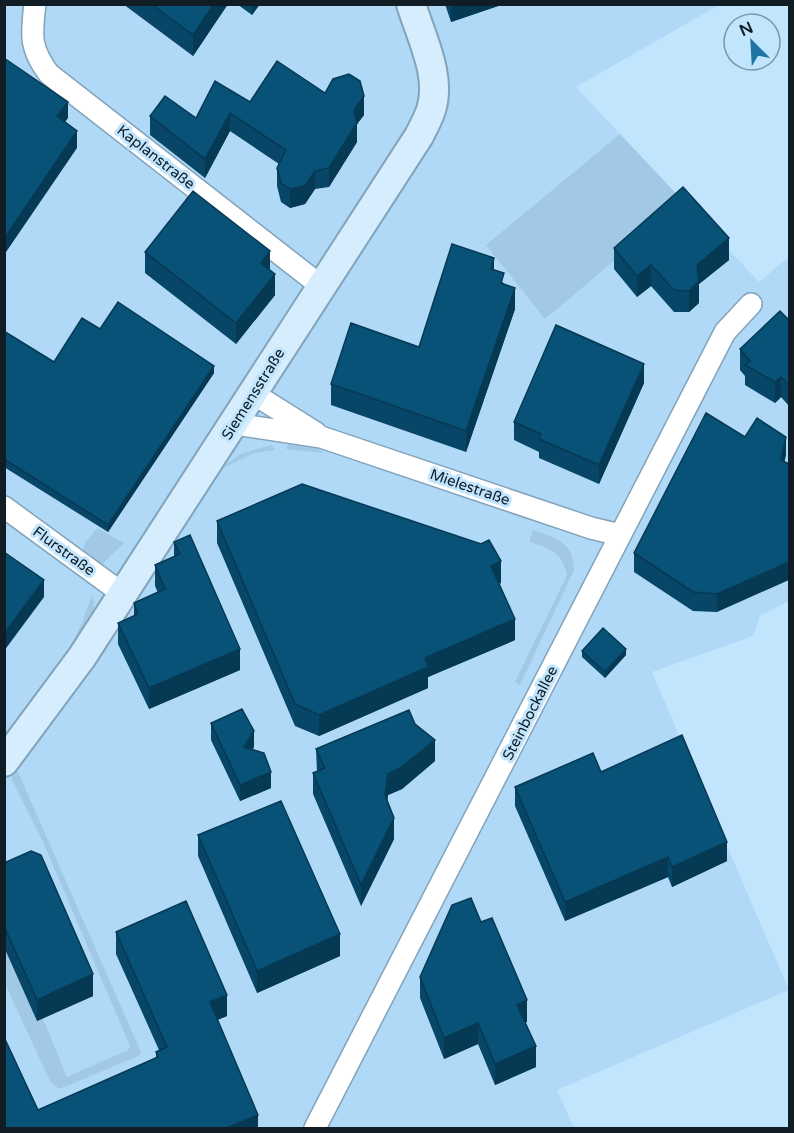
<svg xmlns="http://www.w3.org/2000/svg" width="794" height="1133" font-family="'Varela Round',sans-serif">
<style>
.built{fill:#b0d9f7}
.green{fill:#a1c9e5}
.lines{fill:none;stroke-linecap:round;stroke-linejoin:round}
.street-casing{stroke:#82a3ba;stroke-width:24}
.secondary-casing{stroke:#82a3ba;stroke-width:32}
.street{stroke:#fff;stroke-width:21}
.secondary{stroke:#d6edfd;stroke-width:28}
.wall{fill:#074666}
.shaded-wall{fill:#063953}
.building{fill:#085177;stroke:#063953;stroke-width:1.5}
.labels{text-anchor:middle;stroke-width:6;stroke-linejoin:round;paint-order:stroke}
.street-label{font-size:15px;fill:#101d25;stroke:#c2e5fe}
</style>
<rect width="100%" height="100%" fill="#c2e5fe"/>
<!-- built -->
<path class="built" d="M5,5H719L576,87L759,282L789,257V601L760,616L753,636L652,672L789,990L557,1090L574,1128H5Z"/>
<!-- green -->
<path class="green" d="M620,134L684,202L545,319L486,245Z
M298,443L318,447L322,453L286,449L288,444Z
M272,445L275,450L254,453L217,471L240,454Z
M97,528L124,543L100,566L82,553L85,543Z
M533,530C557,539 573,541 574,570L520,685L515,682L567,575C563,553 550,548 529,542Z
M92,595C101,618 79,639 66,656L82,623Z
M18,772L141,1052L138,1056L60,1089L51,1083L5,984L4,947L37,1021L43,1019L67,1077L128,1050L130,1046L43,842L12,780L13,773Z"/>
<g class="lines">
<defs>
<path id="street" d="M35,4C31,36 30,49 49,74L321,286
M254,394L316,433
M235,424L321,437L591,528L620,535
M4,507L123,594
M315,1128L725,332L751,304"/>
<path id="secondary" d="M4,762L82,657L419,136C423,128 428,119 431,110C442,76 421,37 411,4"/>
</defs>
<!-- street casing -->
<use href="#street" class="street-casing"/>
<!-- secondary casing -->
<use href="#secondary" class="secondary-casing"/>
<!-- street -->
<use href="#street" class="street"/>
<!-- secondary -->
<use href="#secondary" class="secondary"/>
</g>
<!-- wall -->
<path class="wall" d="M123,4H228L193,56Z
M237,4H260L252,15Z
M445,4H504L451,22Z
M325,93L364,115L357,124V142L329,187L315,189L305,204L290,208L281,202L277,186V168L279,164L230,131L205,178L150,135V116L196,118L250,102Z
M614,248L729,260L699,284V303L689,312H674L651,286L637,297L614,269Z
M145,252L270,270L275,295L236,344L145,273Z
M494,270L504,284L515,309L466,452L331,405V384L419,347Z
M789,320V406L781,397L775,403L745,385V376L740,370V349Z
M100,329L214,373L108,532L4,467V331L54,362Z
M644,383L599,484L539,458V452L514,440V422Z
M745,437L786,455L717,612L693,611L634,572V553Z
M217,521L501,583L499,584L515,640L428,677V688L319,736L295,726L217,543Z
M174,542L240,670L149,709L118,644V623L134,616V603L158,593L155,586V565L174,557Z
M582,651L626,655L605,678L582,657Z
M211,723L254,747L252,749L271,788L240,801L211,740Z
M316,749L435,761L402,789L388,795L387,801L394,839L361,906L313,794V773L317,772Z
M601,772L727,861L672,887L668,877L565,921L515,806V787Z
M198,835L340,956L257,993L198,856Z
M4,863L93,996L37,1021L4,947Z
M481,922L527,1022H525L536,1067L495,1085L478,1044L444,1059L420,998V977Z
M116,932L227,1016L217,1020L258,1128L38,1110L156,1058V1052L159,1050L116,954Z"/>
<!-- shaded-wall -->
<path class="shaded-wall" d="M214,4H228L193,56V35Z
M252,4H260L252,15Z
M456,4H504L451,22V6Z
M364,96V115L357,124V142L329,187V168L354,110Z
M68,102V118L57,133V116Z
M230,113V131L205,178V159Z
M77,131V148L4,255V239Z
M315,171V189L305,204L290,208V189Z
M729,238V260L699,284V303L689,312V291L697,265Z
M270,251V272L261,263Z
M494,258V279L491,269Z
M651,265V286L637,297V276Z
M275,274V295L236,344V323Z
M515,288V309L466,452V431Z
M644,364V383L599,484V465Z
M214,366V373L108,532V525Z
M781,377V397L775,403V382Z
M786,437V455L781,478V460Z
M501,561V583L491,587V566Z
M789,562V580L717,612V594Z
M44,580V597L4,651V634Z
M515,619V640L428,677V688L319,736V715L425,658Z
M240,649V670L149,709V688Z
M626,649V655L605,678V672Z
M254,731V747L244,763V747Z
M435,740V761L402,789L388,795L385,817V795L388,774Z
M271,772V788L240,801V785Z
M394,818V839L361,906V885Z
M727,842V861L672,887V867Z
M668,857V877L565,921V902Z
M340,934V956L257,993V971Z
M93,974V996L37,1021V1000Z
M227,995V1016L210,1023V1002Z
M527,1000V1022L517,1026V1005Z
M478,1023V1044L444,1059V1038Z
M536,1046V1067L495,1085V1064Z
M258,1115V1128H229V1127Z"/>
<!-- building -->
<path class="building" d="M151,4H214L193,35Z
M4,58L68,102L57,116L77,131L4,239Z
M277,61L325,93L333,79L349,74L360,81L364,96L354,110L357,123L329,168L315,171L305,186L290,189L281,183L277,168L286,150L230,113L205,159L150,116L165,96L196,118L215,81L250,102Z
M683,187L729,238L697,265L699,281L689,291L674,290L651,265L637,276L614,248Z
M193,191L270,251L261,263L275,274L236,323L145,252Z
M452,244L494,258L491,269L504,273L501,283L515,288L466,431L331,384L351,323L419,347Z
M118,302L214,366L108,525L4,459V331L54,362L82,318L100,329Z
M780,311L789,320V386L781,377L775,382L745,365L750,361L740,349Z
M556,325L644,364L599,465L539,439L541,434L514,422Z
M706,413L745,437L757,418L786,437L781,460L789,464V562L717,594L693,592L634,553Z
M302,484L481,544L489,540L501,561L491,566L515,619L425,658L428,667L319,715L295,704L217,521Z
M190,535L240,649L149,688L118,623L138,614L134,603L165,589L155,565L180,554L174,542Z
M4,552L44,580L4,634Z
M603,628L626,649L605,672L582,651Z
M242,709L254,731L244,747L264,753L271,772L240,785L211,723Z
M409,710L415,724L435,740L402,767L388,774L385,795L394,818L361,885L313,773L325,768L316,749Z
M682,735L727,842L672,867L668,857L565,902L515,787L593,753L601,772Z
M281,801L340,934L257,971L198,835Z
M31,851L41,855L93,974L37,1000L4,926V863Z
M471,898L481,922L492,918L527,1000L517,1005L536,1046L495,1064L478,1023L444,1038L420,977L452,905Z
M186,901L227,995L210,1002L258,1115L229,1127L230,1128H4V1037L38,1110L158,1057L156,1052L167,1047L116,932Z"/>
<g class="labels">
<!-- street labels -->
<g class="street-label">
<text transform="translate(156 157) rotate(38)" y="5">Kaplanstraße</text>
<text transform="translate(253 394) rotate(-58)" y="5">Siemensstraße</text>
<text transform="translate(470 487) rotate(19)" y="5">Mielestraße</text>
<text transform="translate(64 551) rotate(36)" y="5">Flurstraße</text>
<text transform="translate(530 713) rotate(-63)" y="5">Steinbockallee</text>
</g>
</g>
<!-- border -->
<rect width="794" height="1133" fill="none" stroke="#101d25" stroke-width="12"/>
<!-- north arrow -->
<g transform="translate(752 42) rotate(336)"><circle r="28" fill="#c2e5fe" stroke="#7b95a7" stroke-width="1.5"/>
<path d="M0-4.5L10 22L0 15L-10 22Z" fill="#1f74a4"/>
<text y="-9" font-size="16" font-weight="bold" text-anchor="middle" fill="#101d25">N</text>
</g>
</svg>
